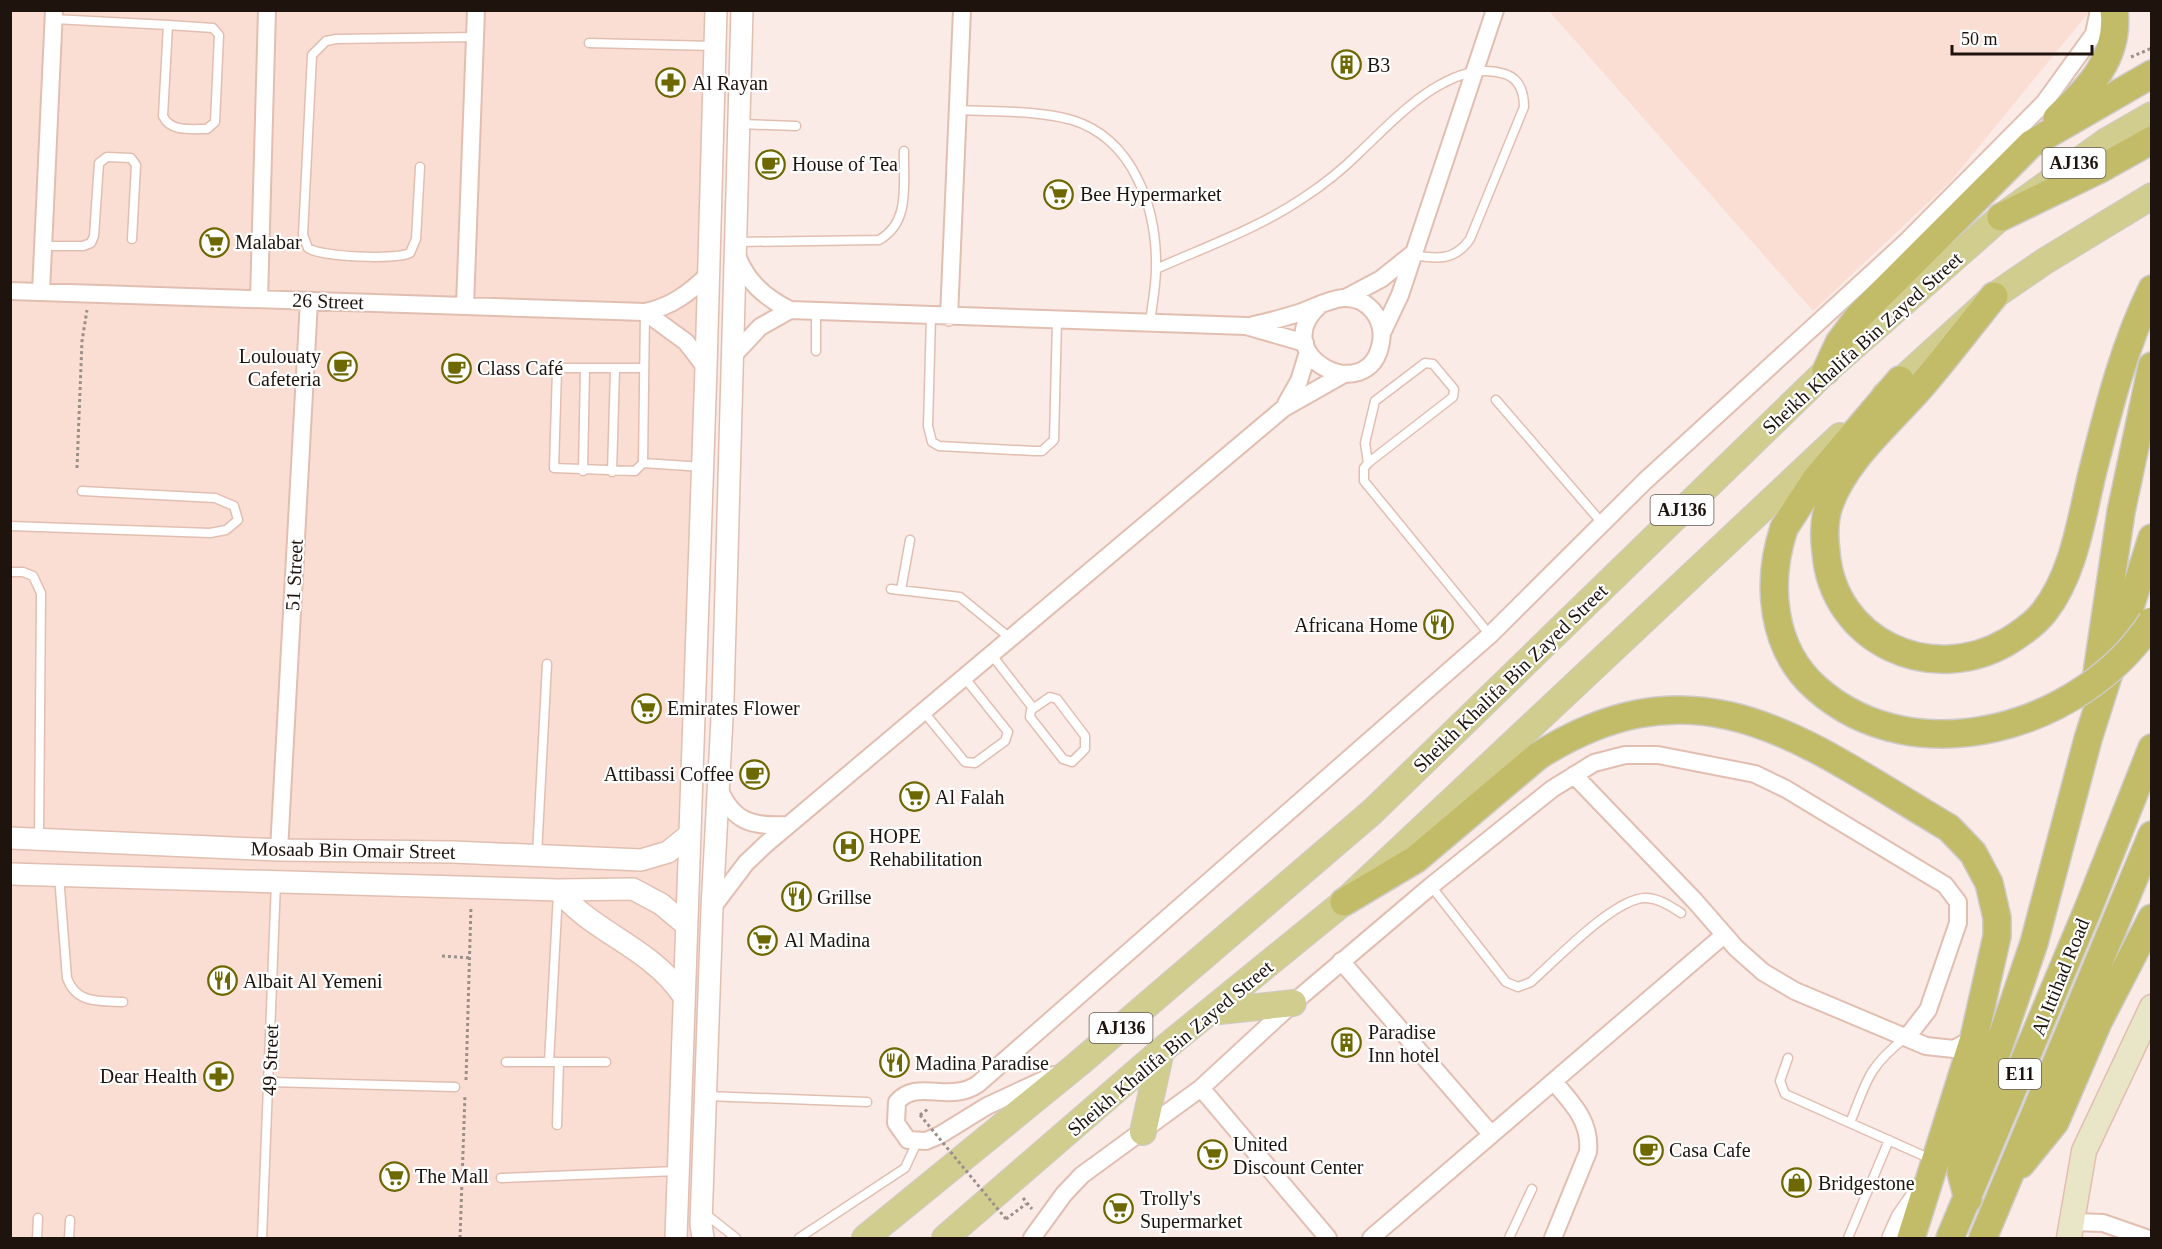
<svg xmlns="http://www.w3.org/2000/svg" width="2162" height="1249" font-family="'Times New Roman',serif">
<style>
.built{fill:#faded4}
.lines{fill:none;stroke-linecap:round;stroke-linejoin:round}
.service-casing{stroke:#e2beb1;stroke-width:11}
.minor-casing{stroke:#e2beb1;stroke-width:20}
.tertiary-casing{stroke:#e2beb1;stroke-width:24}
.secondary-casing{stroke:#e2beb1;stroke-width:27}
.primary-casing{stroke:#cecbca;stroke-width:28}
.trunk-casing{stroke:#cecbca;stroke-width:30}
.path{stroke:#9c8f8a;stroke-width:3;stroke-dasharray:3 3;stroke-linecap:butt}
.service{stroke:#fff;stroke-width:8}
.minor{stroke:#fff;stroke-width:16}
.tertiary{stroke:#fff;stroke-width:21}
.secondary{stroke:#e8e6c7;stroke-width:24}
.primary{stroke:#d1cd8e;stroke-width:26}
.trunk{stroke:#c2bc68;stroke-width:27}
.trunk-bridge-casing{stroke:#cecbca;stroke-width:30;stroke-linecap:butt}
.path-bridge{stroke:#9c8f8a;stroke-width:3;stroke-dasharray:3 3;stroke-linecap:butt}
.trunk-bridge{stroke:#c2bc68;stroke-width:27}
.labels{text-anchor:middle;stroke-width:4.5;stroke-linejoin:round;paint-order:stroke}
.shield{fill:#fff;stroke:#625a56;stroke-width:1.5}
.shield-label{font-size:18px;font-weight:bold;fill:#1f130e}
.poi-label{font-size:20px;fill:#1f130e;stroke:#fff;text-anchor:start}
.street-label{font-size:20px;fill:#1f130e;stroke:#fff}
</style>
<rect width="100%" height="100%" fill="#faebe6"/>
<!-- built -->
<path class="built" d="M2087,10L2089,12L1950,182L1813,311L1549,11Z
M10,11H725L704,696L693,1238H11Z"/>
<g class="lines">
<defs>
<path id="service" d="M54,19L168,25
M168,25L213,28L219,35L215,122L207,129C191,129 170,132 163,116Z
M589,43L714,46
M959,110C996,112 1036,110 1072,120C1134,139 1157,209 1156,268C1156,286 1152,305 1150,323
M739,124L796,126
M420,167L416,239L410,253C395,260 321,257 308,248L303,235L312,55L326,41L336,39L476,37
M737,242L879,240C911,222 903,184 904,151
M43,246H83L91,243L94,236L99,163L107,157L131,158L136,165L132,239
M1156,269C1205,247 1259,228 1303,198C1323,185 1343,169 1360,152C1394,120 1451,56 1505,74C1520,79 1524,92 1524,107L1470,239C1455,261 1437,259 1412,255
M931,316L928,426L932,442L939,446L1034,451H1042L1054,440L1057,320
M816,351V312
M1425,363L1433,364L1454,389L1453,397L1368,463L1365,443L1375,401Z
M644,368H563L557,370L554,468L635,471L643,463L645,312
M1496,400L1602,523
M643,463L703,467
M1368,463L1364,468V481L1490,635
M583,471L585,368
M612,472L615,369
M10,526L210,533L226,530L238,520L234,506L215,498L82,491
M10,572H23L33,576L41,593L39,838
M891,589L960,597L1010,638
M901,590L910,540
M991,654L1033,708
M1050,697L1057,699L1085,736V749L1072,762L1063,759L1030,717L1031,710Z
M923,711L965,762L975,763L1005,741L1008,732L964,677
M537,855L547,664
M59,876L67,978C76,1004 100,1001 123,1002
M1431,886L1506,982L1518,987L1531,982C1556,960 1616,896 1647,898C1660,899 1670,906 1681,913
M1788,1058L1780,1081L1785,1094L1933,1160
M506,1062H606
M549,1062L558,893
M270,1082L455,1087
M706,1096L867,1102
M1850,1123C1867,1080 1868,1067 1906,1037
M557,1125L559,1062
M501,1178L677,1171
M703,1212L736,1238
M37,1238L38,1218
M69,1238L70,1220
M262,1238L276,882
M799,1238L905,1168L917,1142
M1509,1238L1532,1189
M1848,1238L1889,1140"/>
<path id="minor" d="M736,253C746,281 764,297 790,310L1246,326L1305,343
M10,291L645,312C671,307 689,293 708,275
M41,292L54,10
M1347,297L1381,279L1411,255
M259,299L267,10
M465,306L476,10
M645,312L686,342L706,368
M949,317L962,10
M1253,325C1269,322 1286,317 1302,312C1325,303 1352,286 1373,311C1380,320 1383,331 1381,342C1370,410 1262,355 1321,304
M1382,333L1400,295L1495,10
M731,358L760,327L790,310
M1286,404L1299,381L1308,352
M1574,775L1695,901L1736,948L1763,972L1795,991L1926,1046L1954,1049L1974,1038
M718,786C732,822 752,827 788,825
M279,850L309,301
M712,908L746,863L766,844L1284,408L1344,374
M1341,961L1491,1134
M1054,1075L987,1106L940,1135L926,1141L908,1140L896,1123L897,1102C917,1078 949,1104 978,1084L1490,635L1645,481L1906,242L2044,103L2094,34L2099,10
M1201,1088L1328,1238
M2074,1222L2103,1223L2146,1238
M1032,1238L1064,1194L1082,1175L1201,1088L1293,1003L1431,886L1552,789L1594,763L1625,755H1658L1755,774L1786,789L1945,885L1958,902V923L1928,1010L1907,1037
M1371,1238L1724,935
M1553,1238L1588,1152C1591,1122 1573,1104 1554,1082"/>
<path id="tertiary" d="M10,838L279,850L453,852L641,860L668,852L689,835
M10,874L558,890L633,889L661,904L685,924
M558,890C592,932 651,948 682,994
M676,1238L706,368L716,10
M703,1238L701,1224L712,908L723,699L742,10
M1893,1238L1902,1218L1920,1192"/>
<path id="secondary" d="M2069,1238L2084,1151L2152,1007"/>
<path id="primary" d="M1885,395L1994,296L2045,261L2152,196
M1211,1012L1293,1003
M1143,1132L1161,1051
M865,1238L1077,1065L1372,812L1826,371L2001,217L2105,142L2152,115
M945,1238L1161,1051L1344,902L1840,436"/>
<path id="trunk" d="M2057,118C2089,88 2120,58 2114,10
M2001,217L2102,168L2152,140
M1994,296C1969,327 1945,359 1919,389C1888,424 1845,460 1829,505C1824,520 1824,537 1826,552C1833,642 1931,686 2007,642C2020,634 2035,624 2044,612C2074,574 2081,520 2092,474C2108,411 2123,348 2152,289
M1826,371L1839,343L1859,316L2031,144L2152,74
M1784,528L1816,479L1900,380
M2097,673L2121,512L2152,366
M1344,902L1416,859L1538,756C1701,652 1808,745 1949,828L1973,853L1989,883L1997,918V936L1974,1038L1911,1238
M2021,1164L2055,1122L2098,1022L2152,918
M1968,1199L1961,1172L1964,1148L2034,943L2088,739L2152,538
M1950,1238L2088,909L2152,748
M1983,1238L2152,835"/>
</defs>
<!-- service casing -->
<use href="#service" class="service-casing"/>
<!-- minor casing -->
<use href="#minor" class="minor-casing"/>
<!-- tertiary casing -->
<use href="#tertiary" class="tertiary-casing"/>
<!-- secondary casing -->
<use href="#secondary" class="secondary-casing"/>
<!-- primary casing -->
<use href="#primary" class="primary-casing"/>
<!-- trunk casing -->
<use href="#trunk" class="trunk-casing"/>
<!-- path -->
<path class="path" d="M2131,57L2152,48
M77,468L82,341L87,310
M442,956L471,958
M466,1080L471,906
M920,1115L928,1109
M1023,1198L1032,1209
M1006,1219L1026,1204
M460,1238L465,1095"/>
<!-- service -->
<use href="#service" class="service"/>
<!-- minor -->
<use href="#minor" class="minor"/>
<!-- tertiary -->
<use href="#tertiary" class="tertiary"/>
<!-- secondary -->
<use href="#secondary" class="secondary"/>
<!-- primary -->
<use href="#primary" class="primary"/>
<!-- trunk -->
<use href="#trunk" class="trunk"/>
<defs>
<path id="trunk-bridge" d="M1784,528C1766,583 1771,648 1816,688C1916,777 2084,727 2152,621"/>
</defs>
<!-- trunk-bridge casing -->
<use href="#trunk-bridge" class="trunk-bridge-casing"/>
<!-- path-bridge -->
<path class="path-bridge" d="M920,1115L1006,1219"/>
<!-- trunk-bridge -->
<use href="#trunk-bridge" class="trunk-bridge"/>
</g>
<!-- icons -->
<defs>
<symbol id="building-ring" viewBox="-11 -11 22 22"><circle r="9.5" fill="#fff" stroke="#6e6801" stroke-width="1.5"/><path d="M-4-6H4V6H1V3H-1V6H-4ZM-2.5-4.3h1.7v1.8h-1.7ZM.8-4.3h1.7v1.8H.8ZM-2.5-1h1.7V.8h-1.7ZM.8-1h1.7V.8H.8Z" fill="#6e6801"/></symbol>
<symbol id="pharmacy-ring" viewBox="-11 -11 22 22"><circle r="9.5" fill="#fff" stroke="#6e6801" stroke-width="1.5"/><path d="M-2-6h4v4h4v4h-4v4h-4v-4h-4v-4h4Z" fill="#6e6801"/></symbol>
<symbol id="cafe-ring" viewBox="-11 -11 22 22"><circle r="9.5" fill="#fff" stroke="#6e6801" stroke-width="1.5"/><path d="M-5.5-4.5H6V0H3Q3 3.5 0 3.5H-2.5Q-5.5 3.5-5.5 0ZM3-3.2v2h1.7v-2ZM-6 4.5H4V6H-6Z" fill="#6e6801"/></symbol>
<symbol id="supermarket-ring" viewBox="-11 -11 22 22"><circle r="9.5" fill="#fff" stroke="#6e6801" stroke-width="1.5"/><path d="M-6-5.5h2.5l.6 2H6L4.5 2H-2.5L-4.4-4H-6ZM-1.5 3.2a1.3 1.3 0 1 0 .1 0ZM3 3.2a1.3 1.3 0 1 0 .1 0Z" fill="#6e6801"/></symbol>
<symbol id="restaurant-ring" viewBox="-11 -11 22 22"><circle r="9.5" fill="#fff" stroke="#6e6801" stroke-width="1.5"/><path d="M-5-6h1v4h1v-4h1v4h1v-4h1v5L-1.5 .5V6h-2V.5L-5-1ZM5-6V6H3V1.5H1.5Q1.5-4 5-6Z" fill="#6e6801"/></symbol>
<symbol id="hospital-ring" viewBox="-11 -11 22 22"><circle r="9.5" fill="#fff" stroke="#6e6801" stroke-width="1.5"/><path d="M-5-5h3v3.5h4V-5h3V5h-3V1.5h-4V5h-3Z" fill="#6e6801"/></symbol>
<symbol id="shop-ring" viewBox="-11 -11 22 22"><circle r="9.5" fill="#fff" stroke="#6e6801" stroke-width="1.5"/><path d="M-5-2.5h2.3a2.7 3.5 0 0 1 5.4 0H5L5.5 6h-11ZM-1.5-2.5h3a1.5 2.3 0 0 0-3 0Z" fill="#6e6801"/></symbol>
</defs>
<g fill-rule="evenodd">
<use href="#building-ring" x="1330" y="48" width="33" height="33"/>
<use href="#pharmacy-ring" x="654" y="66" width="33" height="33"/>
<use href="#cafe-ring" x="754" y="148" width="33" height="33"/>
<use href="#supermarket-ring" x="1042" y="178" width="33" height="33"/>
<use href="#supermarket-ring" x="198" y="226" width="33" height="33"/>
<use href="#cafe-ring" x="326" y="350" width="33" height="33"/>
<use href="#cafe-ring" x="440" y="352" width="33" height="33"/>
<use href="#restaurant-ring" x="1422" y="608" width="33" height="33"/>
<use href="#supermarket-ring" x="630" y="692" width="33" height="33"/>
<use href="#cafe-ring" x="738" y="758" width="33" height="33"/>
<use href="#supermarket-ring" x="898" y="780" width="33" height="33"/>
<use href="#hospital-ring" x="832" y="830" width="33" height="33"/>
<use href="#restaurant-ring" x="780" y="880" width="33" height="33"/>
<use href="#supermarket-ring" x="746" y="924" width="33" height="33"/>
<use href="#restaurant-ring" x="206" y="964" width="33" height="33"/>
<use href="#building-ring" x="1330" y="1026" width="33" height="33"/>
<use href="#restaurant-ring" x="878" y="1046" width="33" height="33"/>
<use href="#pharmacy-ring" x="202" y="1060" width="33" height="33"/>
<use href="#cafe-ring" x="1632" y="1134" width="33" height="33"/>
<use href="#supermarket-ring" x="1196" y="1138" width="33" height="33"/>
<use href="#supermarket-ring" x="378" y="1160" width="33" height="33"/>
<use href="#shop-ring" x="1780" y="1166" width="33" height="33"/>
<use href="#supermarket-ring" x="1102" y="1192" width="33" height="33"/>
</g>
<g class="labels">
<!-- shield labels -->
<g class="shield">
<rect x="2042.5" y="148" width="63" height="30" rx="4.5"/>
<rect x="1650.5" y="495" width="63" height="30" rx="4.5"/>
<rect x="1089.5" y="1013" width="63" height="30" rx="4.5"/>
<rect x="1999" y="1059" width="42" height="30" rx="4.5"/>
</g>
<g class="shield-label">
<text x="2074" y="169">AJ136</text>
<text x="1682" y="516">AJ136</text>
<text x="1121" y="1034">AJ136</text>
<text x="2020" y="1080">E11</text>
</g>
<!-- poi labels -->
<g class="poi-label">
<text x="1367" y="72">B3</text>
<text x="692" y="90">Al Rayan</text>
<text x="792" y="171">House of Tea</text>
<text x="1080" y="201">Bee Hypermarket</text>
<text x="235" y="249">Malabar</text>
<text x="321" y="363" text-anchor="end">Loulouaty<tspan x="321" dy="23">Cafeteria</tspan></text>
<text x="477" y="375">Class Café</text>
<text x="1418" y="632" text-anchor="end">Africana Home</text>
<text x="667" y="715">Emirates Flower</text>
<text x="734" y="781" text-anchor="end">Attibassi Coffee</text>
<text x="935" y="804">Al Falah</text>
<text x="869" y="843">HOPE<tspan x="869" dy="23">Rehabilitation</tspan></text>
<text x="817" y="904">Grillse</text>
<text x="784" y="947">Al Madina</text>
<text x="243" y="988">Albait Al Yemeni</text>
<text x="1368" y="1039">Paradise<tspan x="1368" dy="23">Inn hotel</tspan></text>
<text x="915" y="1070">Madina Paradise</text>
<text x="197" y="1083" text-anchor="end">Dear Health</text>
<text x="1233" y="1151">United<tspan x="1233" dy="23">Discount Center</tspan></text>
<text x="1669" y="1157">Casa Cafe</text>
<text x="415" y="1183">The Mall</text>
<text x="1818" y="1190">Bridgestone</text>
<text x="1140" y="1205">Trolly's<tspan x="1140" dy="23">Supermarket</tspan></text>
</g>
<!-- street labels -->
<g class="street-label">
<text transform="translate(328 301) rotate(2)" y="7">26 Street</text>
<text transform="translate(1862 343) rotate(-42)" y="7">Sheikh Khalifa Bin Zayed Street</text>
<text transform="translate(294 575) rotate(-87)" y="7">51 Street</text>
<text transform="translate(1510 678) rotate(-44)" y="7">Sheikh Khalifa Bin Zayed Street</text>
<text transform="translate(353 850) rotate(1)" y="7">Mosaab Bin Omair Street</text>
<text transform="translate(2060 977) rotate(-68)" y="7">Al Ittihad Road</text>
<text transform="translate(1170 1048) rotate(-40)" y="7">Sheikh Khalifa Bin Zayed Street</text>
<text transform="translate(270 1060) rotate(-88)" y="7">49 Street</text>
</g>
</g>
<!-- border -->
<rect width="2162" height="1249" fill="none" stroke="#1f130e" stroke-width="24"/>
<!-- scale -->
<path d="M1952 45v9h140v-9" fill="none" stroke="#1f130e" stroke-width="3"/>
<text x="1961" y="45" font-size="18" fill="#1f130e" stroke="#ffffff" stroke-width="4.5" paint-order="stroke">50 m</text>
</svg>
